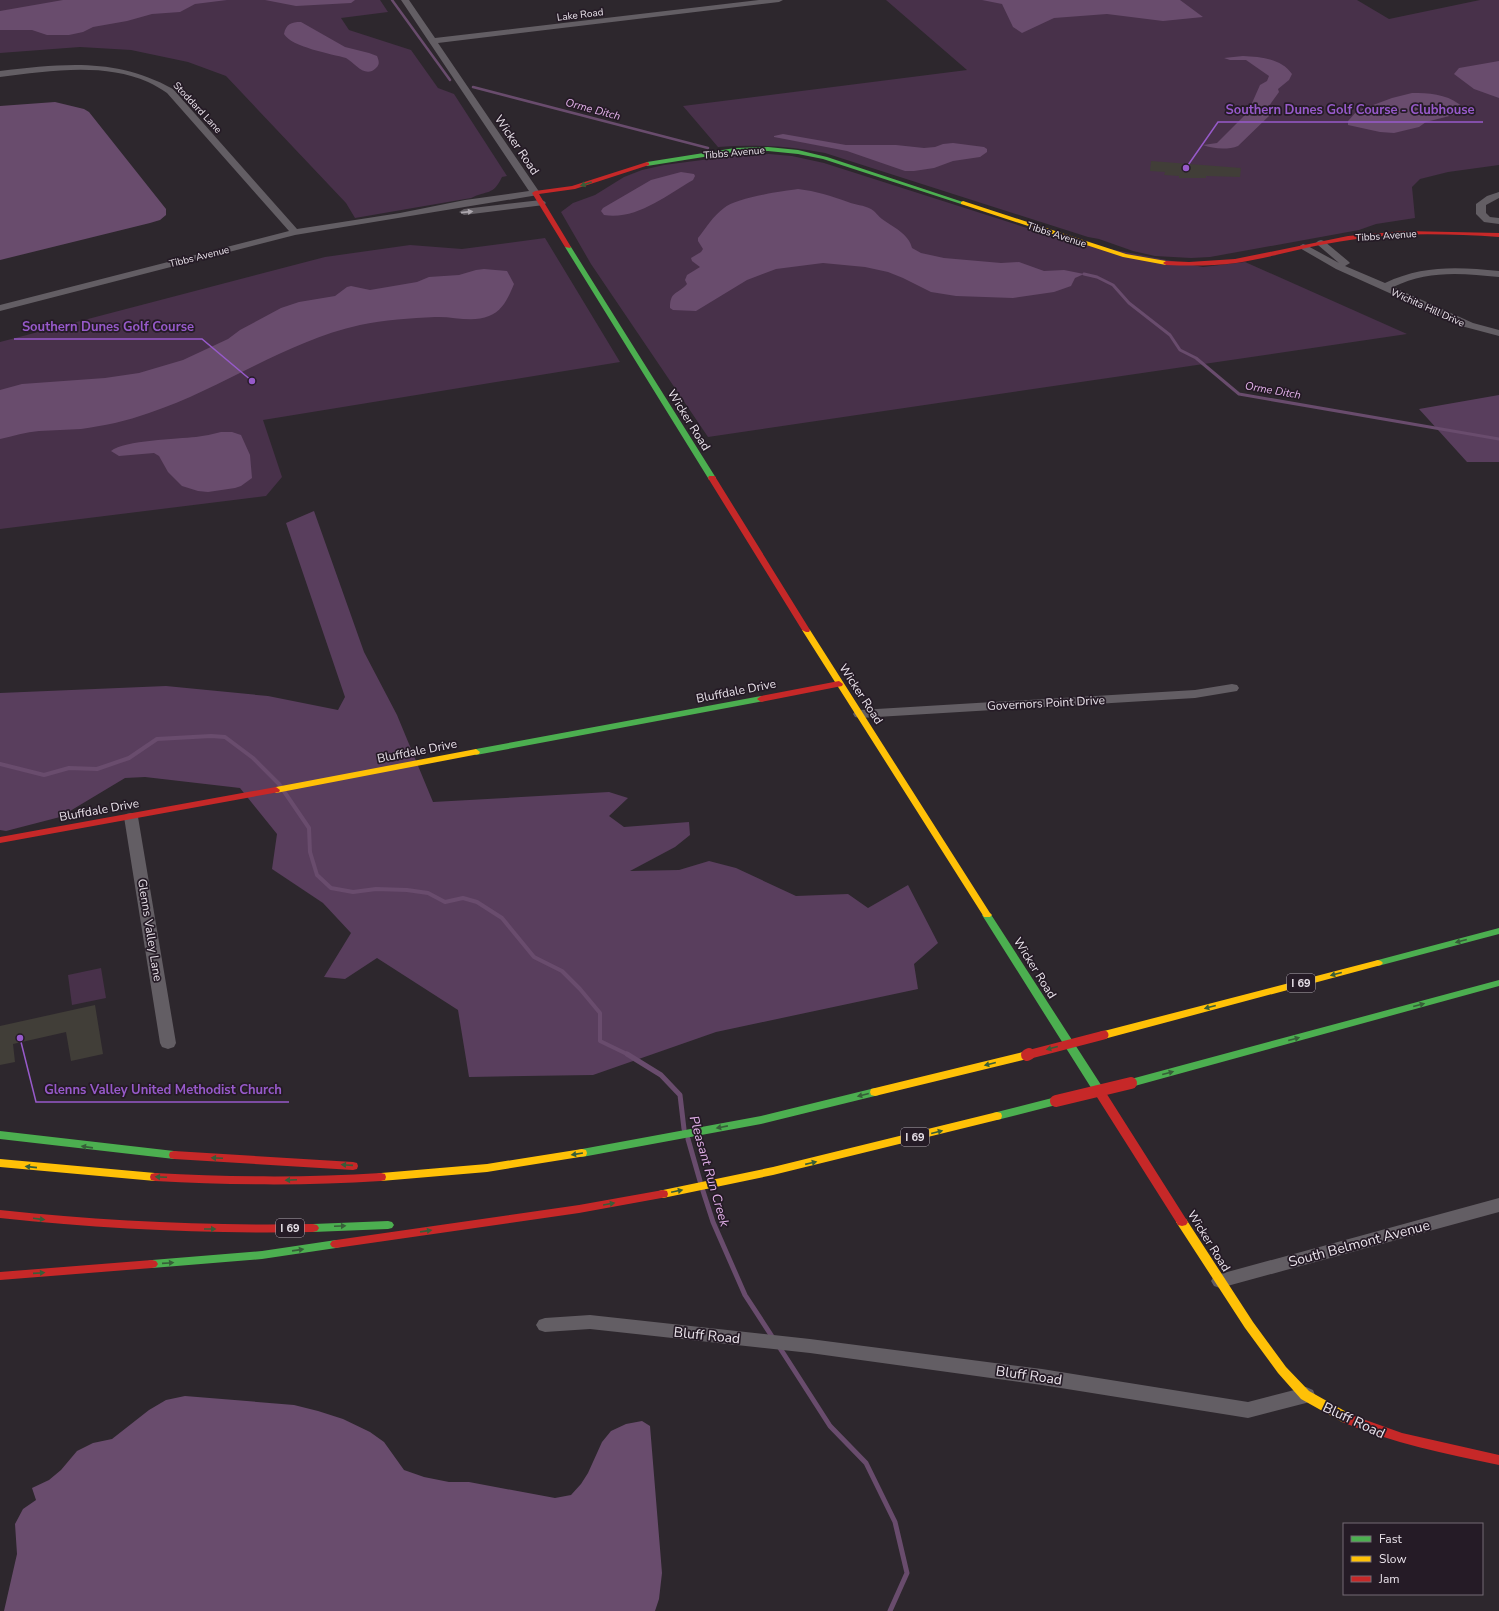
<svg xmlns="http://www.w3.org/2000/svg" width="1499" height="1611" font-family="'Nunito Sans',sans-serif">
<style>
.green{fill:#48314a}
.forest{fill:#593e5d}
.water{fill:#694c6d}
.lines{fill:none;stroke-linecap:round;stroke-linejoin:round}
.stream-far3{stroke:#694c6d;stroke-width:2.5}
.stream-far2{stroke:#694c6d;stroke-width:3}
.stream-far1{stroke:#694c6d;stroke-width:4}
.stream{stroke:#694c6d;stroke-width:5}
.building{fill:#413e38}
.street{fill:#635e64;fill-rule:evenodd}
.fast{fill:#4caf50;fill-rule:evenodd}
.slow{fill:#ffc107;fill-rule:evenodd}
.jam{fill:#c62828;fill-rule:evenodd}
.jam-bridge-far1{stroke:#c62828;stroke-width:9}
.jam-bridge{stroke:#c62828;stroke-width:12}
.oneway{fill:#375e39}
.oneway2{fill:#ada7ae}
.labels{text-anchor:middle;stroke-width:3.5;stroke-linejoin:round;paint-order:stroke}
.far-street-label{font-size:10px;fill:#eae3eb;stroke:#251b26}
.far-water-label{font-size:11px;font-style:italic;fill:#e4b2eb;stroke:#251b26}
.shield{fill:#251b26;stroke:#afa7b0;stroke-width:1}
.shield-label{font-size:11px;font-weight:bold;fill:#eae3eb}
.street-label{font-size:12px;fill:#eae3eb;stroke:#251b26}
.water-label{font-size:13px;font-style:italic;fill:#e4b2eb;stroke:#251b26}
.near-street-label{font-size:14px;fill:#eae3eb;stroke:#251b26}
.leader{fill:none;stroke:#975aca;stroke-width:1.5}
.callout-dot{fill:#975aca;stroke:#251b26;stroke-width:1.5}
.callout-label{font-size:13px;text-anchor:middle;font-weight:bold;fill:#975aca;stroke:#251b26;stroke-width:3.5;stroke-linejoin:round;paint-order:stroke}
</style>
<rect width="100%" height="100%" fill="#2d272d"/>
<!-- green -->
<path class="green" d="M0,0H380L388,12L341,18L349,30L411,50L438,88L454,94L507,176L502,177C493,196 487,190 471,198L355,218L346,203L226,76L188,62L131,50L80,47L0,53Z
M886,0H1357L1389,19L1480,0H1499V165L1448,172L1420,179L1412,187L1415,218L1376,224L1359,230L1210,257L1191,258L1155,256L1133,251L1099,239L1088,237L825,153C789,146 754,144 718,147L683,106L967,70Z
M769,154L792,156L824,163L1068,241L1203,267L1245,262L1407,334L708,437L591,264L561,212L573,203L595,195L624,177L642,170L664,165L740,155Z
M545,238L620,362L263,420L282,477L266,496L0,529V342L325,257L410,245L462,249Z
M101,968L106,998L72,1005L68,975Z"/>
<!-- forest -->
<path class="forest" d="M1499,395V462H1467L1419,409Z
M314,511L364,652L397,715L433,802L609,792L628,798L609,816L624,827L689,822L690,835L675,847L630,871L679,870L709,861L736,868L796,896L848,894L868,908L908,885L938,943L914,964L918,989L716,1032L593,1075L469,1077L458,1010L377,958L345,979L324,977L351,933L323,903L272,869L277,834L240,788L145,777L125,778L60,817L6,831L0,830V693L166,686L268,696L338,710L345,697L286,523Z"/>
<!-- water -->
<path class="water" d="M63,0H227L195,4L180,12L152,14L127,21L93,27L83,32L69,35H47L32,30H0V11Z
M265,0H355L351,3L296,6Z
M982,0H1180L1203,17L1163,21L1107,14L1054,18L1022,33L1013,27L1002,4Z
M301,22L345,47L369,53L377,56C379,61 380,64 376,68C365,79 355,63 346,58C332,54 291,47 284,34C286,24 291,22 301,22Z
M1243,56C1260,57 1281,58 1292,74L1289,80L1278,89L1279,92L1269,106V116L1238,146C1228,150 1213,149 1203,145L1217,143L1248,112L1260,85L1267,81L1269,76L1246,60H1230L1224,58Z
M1499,61V98L1474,89L1454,74L1459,68Z
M1412,93C1428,93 1446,94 1459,104C1462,107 1465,109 1469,111L1426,122L1419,127L1394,133L1380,132L1348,125V121L1357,111L1392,98Z
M55,102L84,109L89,112L166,209V215L160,220L150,223L0,260V106Z
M783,134L846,145H896L924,148L935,147L943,144L953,143L984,147L987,149V152L980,157L953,161L934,168L914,171H905L847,151L774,137V136Z
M681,172L694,174L695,176L693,180C665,196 637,220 604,215L601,211L603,208L651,180Z
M798,189C816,191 831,196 848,202C855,205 864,205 871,209C875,211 878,216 882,219C893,227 909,234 912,248L921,253L944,258L1001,263L1019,262L1044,271L1064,270L1084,274L1075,278L1071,286L1054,292L1013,298L956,296L931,292L903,278L888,272L865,267L823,263L776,269L747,280L696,311L673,310L670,308C670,291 677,295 687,284L685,280L687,275L700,267L692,261L691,258L701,252L703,249L698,241V238C706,228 713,216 724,208C735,198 782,191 798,189Z
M484,269L507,271L514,284C509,296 503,311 489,316C472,323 453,316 435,317C411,318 384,320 360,325C284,342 222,389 149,413C127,421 103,426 81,429C67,430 53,430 39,431C26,432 13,436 0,439V390L22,384L105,378L139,373L183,360L228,339L240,330L281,308L299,302L335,296L347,287L351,286L370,290L417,282L429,277L459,275L476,270Z
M221,432H232L241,435L250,455L252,478L241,486L235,488L208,492L198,491L182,486L168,472L159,456L154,453L119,456L111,451C125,440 177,439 196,437C204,436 213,434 221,432Z
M185,1396L294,1405L318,1411L343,1419L370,1432L384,1442L404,1470L424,1477L449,1482H469L555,1498L571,1495L581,1484L588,1473L602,1442L611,1431L626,1424L642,1421L650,1426L662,1573L659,1599L655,1611H4L17,1554L15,1524L23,1509L36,1500L32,1488L49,1480L61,1470L77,1451L93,1443L112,1439L149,1410L166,1400Z"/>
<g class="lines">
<!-- stream-far3 -->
<path class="stream-far3" d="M392,0L450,80
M473,87L708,148"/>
<!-- stream-far2 -->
<path class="stream-far2" d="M1084,274L1097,277L1113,285L1129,303L1170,335L1180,350L1196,358L1239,394L1499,439"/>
<!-- stream-far1 -->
<path class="stream-far1" d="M0,764L44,775L69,768L97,769L129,758L157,739L211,736L225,737L253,758L279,784L309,828L310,852L317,875L331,888L353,892L376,889L407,890L428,893L445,902L463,898L477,902L502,918L534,957L562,971L580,989L600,1013V1041L629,1055"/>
<!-- stream -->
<path class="stream" d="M627,1054L661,1075L680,1095L684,1129
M688,1139L700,1181
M703,1191L713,1222L745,1295L773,1338
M778,1345L830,1426L866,1463L895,1522L907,1573L890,1611"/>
</g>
<!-- building -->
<path class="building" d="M1151,161L1241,168L1240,177L1206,176V178H1179V176L1164,175L1165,172L1150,171Z
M95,1005L103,1054L71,1061L66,1032L13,1044L15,1062L0,1065V1026Z"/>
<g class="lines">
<!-- street -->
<path class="street" d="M401,0H409L435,38L759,0H783L779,2L438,43L540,193L538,195L295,235L0,311V305L289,231L167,93C161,89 155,85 148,82C103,62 48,71 0,77V71C63,64 115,57 173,89L297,229L400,213L465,200L529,191Z
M1499,192V198L1486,205V213L1490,217L1499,218V224L1484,222L1476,214V204L1487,196Z
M541,200L544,201L546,203L544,205L464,215L459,212L464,209Z
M1321,240L1324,241L1348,261L1350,263L1345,266L1385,283C1423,265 1458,267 1499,271V277C1461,273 1428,270 1393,287L1473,323L1499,330V336L1465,327L1336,269L1298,247L1303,244L1306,245L1339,263L1318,245L1316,243L1318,241Z
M1232,684L1237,685L1239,688L1237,691L1195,698L860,718L855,717L853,714L855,711L860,710L1195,690Z
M131,813L136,814L138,817L176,1043L174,1047L168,1049L162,1047L160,1043L124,817L126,814Z
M1499,1198V1212L1220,1288L1214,1286L1211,1281L1214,1276L1220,1274Z
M590,1315L810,1339L1042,1369L1248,1402L1306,1387L1313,1390L1315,1395L1313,1400L1306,1403L1248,1418L1042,1385L810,1353L590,1329L545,1332L539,1330L536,1325L539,1320L545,1318Z"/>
<!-- fast -->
<path class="fast" d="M768,147L798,150L827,157L966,203L961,204L823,159L798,154L768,151L735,152L647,166L644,164L647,162L735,148Z
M568,245L571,247L716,478L715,480H709L708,478L565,247Z
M761,696L764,697L765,699L764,701L476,755L472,752L476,749Z
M987,912L990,913L1103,1088L1104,1091L1103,1094H1095L982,915Z
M1499,928V934L1378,966L1375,965L1373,963L1375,961L1378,960Z
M1499,980V986L1131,1087L1127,1086L1126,1083L1127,1080L1131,1079Z
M875,1088L879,1089L880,1092L879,1095L761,1124L582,1157L578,1156L577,1153L578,1150L582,1149L761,1116Z
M1056,1097L1060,1098L1061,1101L1060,1104L997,1120L993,1119L992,1116L993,1113L997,1112Z
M0,1131L174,1151L178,1152L179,1155L178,1158L174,1159L0,1139Z
M388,1221L392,1222L394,1225L392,1228L388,1229L313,1232L309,1231L307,1228L309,1225L313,1224Z
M336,1240L340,1241L342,1244L340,1247L336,1248L262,1259L152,1268L148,1267L146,1264L148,1261L152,1260L262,1251Z"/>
<!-- slow -->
<path class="slow" d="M963,201L1126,254L1166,261L1169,263L1166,265L1123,257L961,204V202Z
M803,628H806L810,630L990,913L992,915L990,917H984L802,630Z
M476,749L480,752L479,754L276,793L272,790L276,787Z
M1378,960L1381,961L1383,963L1381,965L1104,1039L1100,1038L1099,1035L1100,1032L1104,1031Z
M1027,1051L1031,1052L1032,1055L1031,1058L875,1096L871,1095L870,1092L871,1089L875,1088Z
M997,1112L1001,1113L1002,1116L1001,1119L773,1175L663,1198L659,1197L658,1194L659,1191L663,1190L773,1167Z
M582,1149L586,1150L587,1153L586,1156L487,1172L381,1181L377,1180L376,1177L377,1174L381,1173L487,1164Z
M0,1159L155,1173L159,1174L160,1177L159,1180L155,1181L0,1167Z
M1182,1218L1186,1219L1253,1322L1286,1367L1309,1391L1350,1414L1352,1418L1350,1422L1346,1423L1342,1422L1301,1399L1278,1373L1245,1328L1178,1225L1176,1222L1178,1219Z"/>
<!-- jam -->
<path class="jam" d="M647,162L649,163V165L575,189L539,194L571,247L570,248L565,247L532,193L535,191L572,186Z
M1405,231L1499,233V237C1449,234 1399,232 1350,240C1311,245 1274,257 1236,263C1213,266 1190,266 1166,265L1163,263L1166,261L1189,262L1235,259L1348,236Z
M709,476H715L716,478L810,630L809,632H806L802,630L708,478Z
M839,681L843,684L842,686L761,702L757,699L761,696Z
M276,787L280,790L279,792L0,843V837Z
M1099,1087L1103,1088L1186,1219L1188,1222L1186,1225L1182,1226L1178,1225L1095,1094L1094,1091L1095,1088Z
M174,1151L353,1162L357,1163L358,1166L357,1169L353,1170L174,1159L170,1158L169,1155L170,1152Z
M155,1173C230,1177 306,1178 381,1173L385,1174L386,1177L385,1180L381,1181C306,1186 230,1185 155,1181L151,1180L150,1177L151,1174Z
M663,1190L667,1191L668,1194L667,1197L579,1213L336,1248L332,1247L330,1244L332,1241L336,1240L579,1205Z
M0,1210C104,1221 208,1226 313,1224L317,1225L319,1228L317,1231L313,1232C208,1234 104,1229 0,1218Z
M152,1260L156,1261L158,1264L156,1267L152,1268L0,1280V1272Z
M1346,1413L1402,1433L1499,1455V1465C1445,1454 1393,1443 1342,1422L1340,1418L1342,1414Z"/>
<!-- jam-bridge-far1 -->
<path class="jam-bridge-far1" d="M1027,1055L1104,1035"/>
<!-- jam-bridge -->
<path class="jam-bridge" d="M1027,1055L1029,1054
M1056,1101L1131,1083"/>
</g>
<!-- one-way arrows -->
<defs><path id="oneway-solid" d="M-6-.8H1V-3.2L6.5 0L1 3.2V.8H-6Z"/></defs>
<g class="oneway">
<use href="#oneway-solid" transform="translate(586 184) rotate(161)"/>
<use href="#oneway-solid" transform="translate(1461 941) rotate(165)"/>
<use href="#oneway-solid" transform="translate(1336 974) rotate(165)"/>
<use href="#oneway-solid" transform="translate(1419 1005) rotate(-15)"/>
<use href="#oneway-solid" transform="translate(1210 1007) rotate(165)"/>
<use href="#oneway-solid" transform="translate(1294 1039) rotate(-15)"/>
<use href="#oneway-solid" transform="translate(1052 1048) rotate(165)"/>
<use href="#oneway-solid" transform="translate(990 1064) rotate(166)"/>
<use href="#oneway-solid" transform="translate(1168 1073) rotate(-15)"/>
<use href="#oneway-solid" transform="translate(863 1095) rotate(166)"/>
<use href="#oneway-solid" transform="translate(722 1127) rotate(169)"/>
<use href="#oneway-solid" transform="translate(937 1132) rotate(-14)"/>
<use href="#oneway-solid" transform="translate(87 1147) rotate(-172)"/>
<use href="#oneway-solid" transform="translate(577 1154) rotate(171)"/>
<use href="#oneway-solid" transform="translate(217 1158) rotate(-177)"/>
<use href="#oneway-solid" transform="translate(811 1163) rotate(-13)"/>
<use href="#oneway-solid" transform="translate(347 1165) rotate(-176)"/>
<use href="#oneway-solid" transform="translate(31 1167) rotate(-174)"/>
<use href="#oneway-solid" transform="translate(161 1177) rotate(-177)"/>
<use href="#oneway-solid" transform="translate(291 1180) rotate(178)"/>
<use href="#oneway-solid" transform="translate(677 1191) rotate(-12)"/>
<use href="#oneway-solid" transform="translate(609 1204) rotate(-10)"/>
<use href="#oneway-solid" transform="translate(39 1219) rotate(7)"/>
<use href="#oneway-solid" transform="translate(340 1226) rotate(-2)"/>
<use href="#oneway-solid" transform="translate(210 1229)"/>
<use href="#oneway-solid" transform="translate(426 1231) rotate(-8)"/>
<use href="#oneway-solid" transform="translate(298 1250) rotate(-8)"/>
<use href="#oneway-solid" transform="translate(168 1263) rotate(-4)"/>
<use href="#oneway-solid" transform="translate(39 1273) rotate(-4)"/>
</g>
<use class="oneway2" href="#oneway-solid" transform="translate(467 212) rotate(-6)"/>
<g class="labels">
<!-- far-street labels -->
<g class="far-street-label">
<text transform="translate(580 14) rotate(-7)" y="4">Lake Road</text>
<text transform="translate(198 107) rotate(47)" y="4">Stoddard Lane</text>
<text transform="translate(734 152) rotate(-5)" y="4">Tibbs Avenue</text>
<text transform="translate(1057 234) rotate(18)" y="4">Tibbs Avenue</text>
<text transform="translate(1386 235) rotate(-4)" y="4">Tibbs Avenue</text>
<text transform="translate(199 256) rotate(-14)" y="4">Tibbs Avenue</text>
<text transform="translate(1428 307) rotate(24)" y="4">Wichita Hill Drive</text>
</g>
<!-- far-water labels -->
<g class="far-water-label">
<text transform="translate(593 109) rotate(15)" y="4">Orme Ditch</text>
<text transform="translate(1273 390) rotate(10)" y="4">Orme Ditch</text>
</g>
<!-- shield labels -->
<g class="shield">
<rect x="1287" y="974" width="28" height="18" rx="3"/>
<rect x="901" y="1128" width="28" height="18" rx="3"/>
<rect x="276" y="1219" width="28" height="18" rx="3"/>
</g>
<g class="shield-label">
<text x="1301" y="987">I 69</text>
<text x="915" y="1141">I 69</text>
<text x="290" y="1232">I 69</text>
</g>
<!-- street labels -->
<g class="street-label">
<text transform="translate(517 145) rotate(56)" y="4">Wicker Road</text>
<text transform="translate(689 420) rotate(58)" y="4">Wicker Road</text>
<text transform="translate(736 691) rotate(-11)" y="4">Bluffdale Drive</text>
<text transform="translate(861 694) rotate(57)" y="4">Wicker Road</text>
<text transform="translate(1046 703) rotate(-3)" y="4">Governors Point Drive</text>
<text transform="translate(417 751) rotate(-11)" y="4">Bluffdale Drive</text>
<text transform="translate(99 810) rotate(-10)" y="4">Bluffdale Drive</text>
<text transform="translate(150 930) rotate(81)" y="4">Glenns Valley Lane</text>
<text transform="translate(1035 968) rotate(58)" y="4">Wicker Road</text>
<text transform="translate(1209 1241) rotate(58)" y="4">Wicker Road</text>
</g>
<!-- water labels -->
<g class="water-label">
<text transform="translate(710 1171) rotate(74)" y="5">Pleasant Run Creek</text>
</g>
<!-- near-street labels -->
<g class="near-street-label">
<text transform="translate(1359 1243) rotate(-15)" y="5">South Belmont Avenue</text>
<text transform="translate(707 1335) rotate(6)" y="5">Bluff Road</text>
<text transform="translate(1029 1375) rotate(8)" y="5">Bluff Road</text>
<text transform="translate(1354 1420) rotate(25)" y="5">Bluff Road</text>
</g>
</g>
<!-- callouts -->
<path class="leader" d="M1186 168L1218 122H1483M252 381L202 339H14M20 1038L36 1102H289"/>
<g class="callout-dot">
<circle cx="1186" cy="168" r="4"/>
<circle cx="252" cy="381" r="4"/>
<circle cx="20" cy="1038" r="4"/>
</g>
<g class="callout-label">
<text x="1350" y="114">Southern Dunes Golf Course - Clubhouse</text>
<text x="108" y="331">Southern Dunes Golf Course</text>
<text x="163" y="1094">Glenns Valley United Methodist Church</text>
</g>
<!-- legend -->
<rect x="1343" y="1523" width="140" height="72" fill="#251b26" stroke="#746b75"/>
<rect x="1351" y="1536" width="20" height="6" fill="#4caf50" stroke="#746b75"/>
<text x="1379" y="1543" font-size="12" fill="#eae3eb">Fast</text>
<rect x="1351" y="1556" width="20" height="6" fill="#ffc107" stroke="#746b75"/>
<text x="1379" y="1563" font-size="12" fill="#eae3eb">Slow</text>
<rect x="1351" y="1576" width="20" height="6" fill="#c62828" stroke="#746b75"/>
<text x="1379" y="1583" font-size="12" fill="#eae3eb">Jam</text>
</svg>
